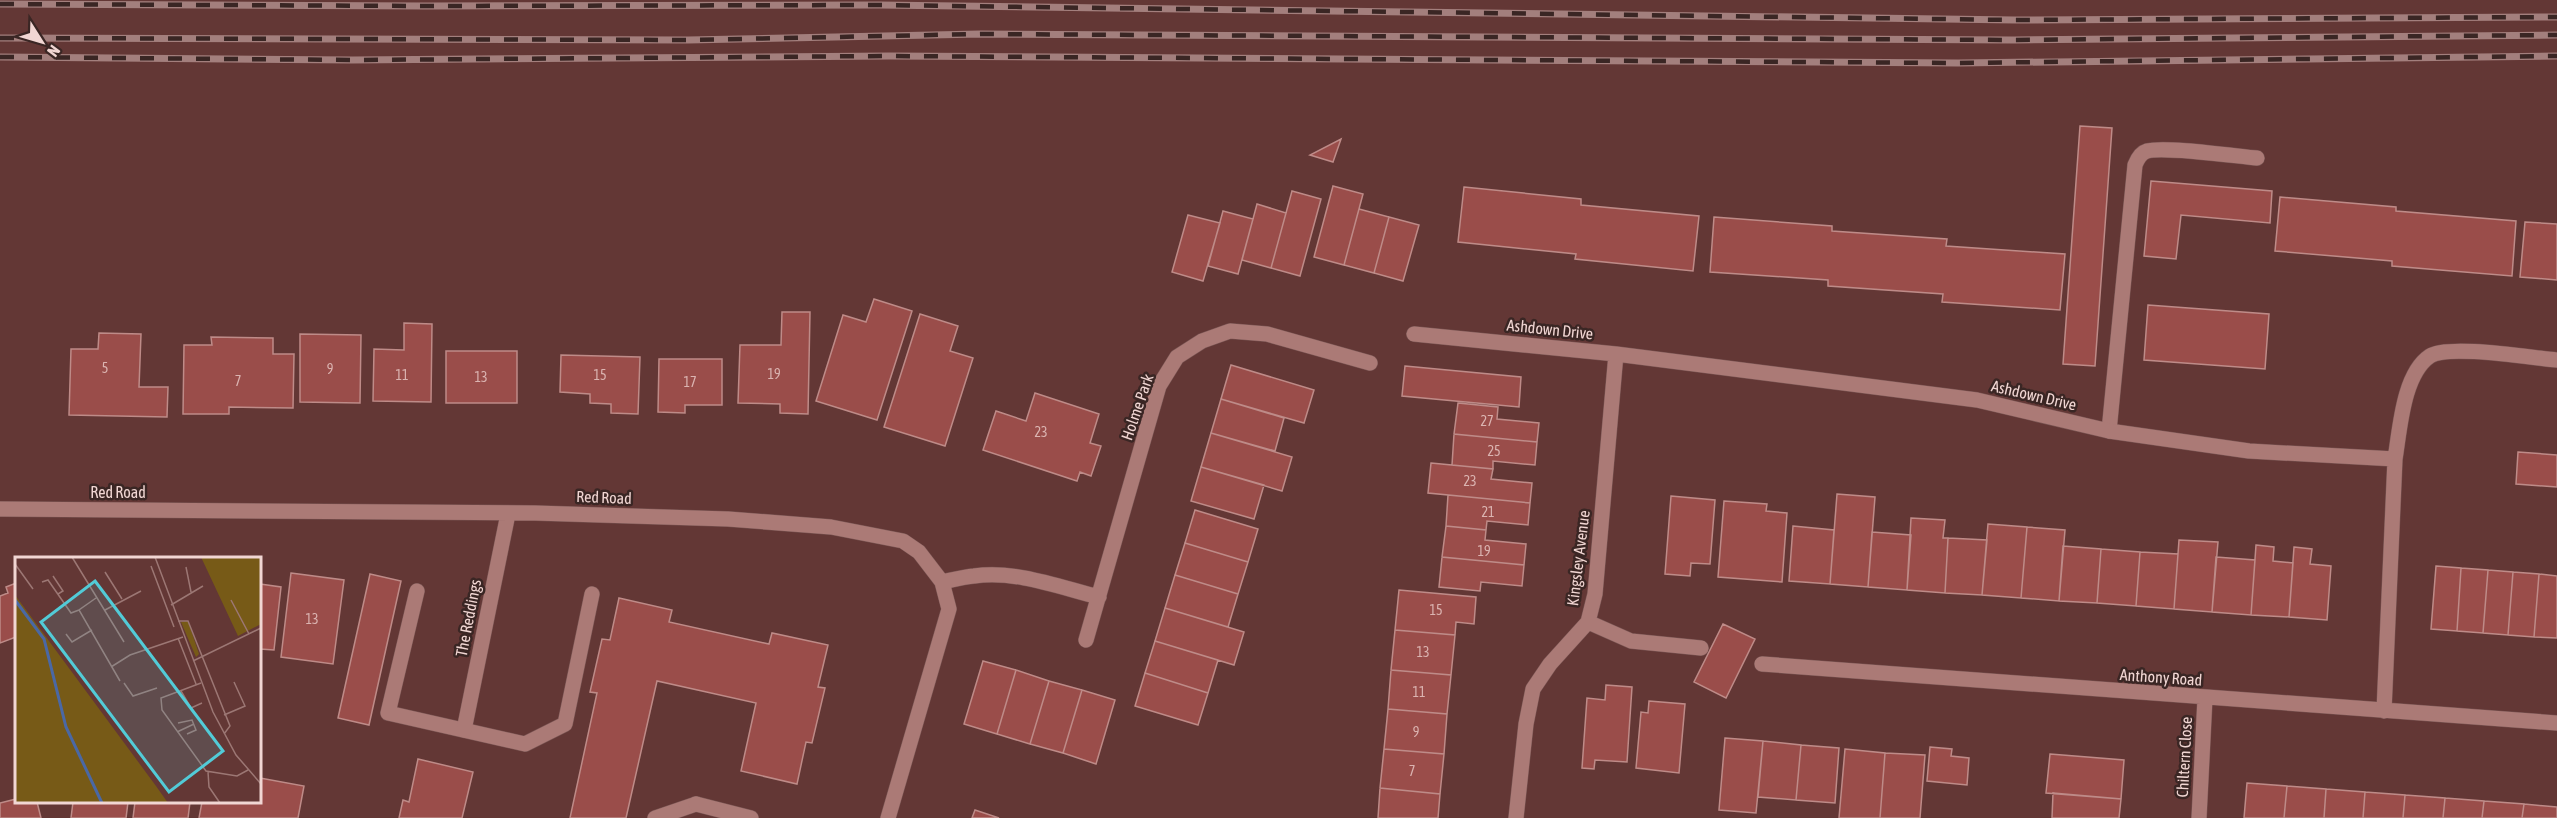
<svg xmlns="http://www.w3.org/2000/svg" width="2557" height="818" font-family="'Asap Condensed',sans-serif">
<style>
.building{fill:#9a4d4a;stroke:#be8b88;stroke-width:1.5}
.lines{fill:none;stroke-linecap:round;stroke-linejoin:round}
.lane-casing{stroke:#795553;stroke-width:16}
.street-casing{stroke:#795553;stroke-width:16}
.lane{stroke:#ab7a76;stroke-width:15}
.street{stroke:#ab7a76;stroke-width:15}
.rail-casing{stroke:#a37f7d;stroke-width:7}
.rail{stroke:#3a2624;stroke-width:4.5;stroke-dasharray:14;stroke-linecap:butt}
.labels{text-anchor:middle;stroke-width:5;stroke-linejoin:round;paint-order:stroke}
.number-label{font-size:14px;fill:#dbb4b1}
.street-label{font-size:16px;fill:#f1d6d3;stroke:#3a2624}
.inset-river{fill:none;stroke:#4a68a5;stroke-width:3}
.inset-road{fill:none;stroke:#9c7774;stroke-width:1.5}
.view{fill:#52cbd7;fill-opacity:0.15;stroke:#52cbd7;stroke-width:3}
.inset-edge{fill:none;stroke:#f1d6d3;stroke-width:3}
</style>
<rect width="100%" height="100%" fill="#633735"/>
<!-- building -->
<path class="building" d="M2080,126L2112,128L2095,366L2063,364Z
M1341,139L1333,162L1310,155Z
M2151,181L2272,191L2270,223L2181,215L2176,259L2144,256Z
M1333,186L1363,194L1344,265L1314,257Z
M1464,187L1581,199V205L1699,216L1693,271L1575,259L1576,254L1458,242Z
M1292,191L1321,199L1300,276L1271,268Z
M2280,197L2396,207V211L2516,221L2512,276L2392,266V261L2275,251Z
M1257,204L1286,213L1271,268L1242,260Z
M1359,209L1389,217L1374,273L1344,265Z
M1223,211L1253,219L1238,274L1208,266Z
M1188,215L1220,223L1203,281L1172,272Z
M1389,217L1419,225L1403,281L1374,273Z
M1714,217L1832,226V231L1947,239L1946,246L2065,254L2060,310L1942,302L1943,294L1828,286V280L1710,272Z
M2525,222L2557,224V280L2520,277Z
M874,299L912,311L877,420L816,401L843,315L866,322Z
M2148,305L2269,314L2265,369L2144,360Z
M782,312H810L808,414L780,413V404L738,403L740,345H781Z
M920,314L958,326L950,351L973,358L945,446L884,427Z
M404,323L432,324L431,402L373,401L374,349L404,350Z
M99,333L141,334L139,387H168L167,417L69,415L71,349H98Z
M300,334L361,335L360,403L300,402Z
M211,337L273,338V354H294L293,408L229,407V414H183L184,345H212Z
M446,351H517V403H446Z
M561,355L640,357L638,414L611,413V404L590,403V394L560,392Z
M659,359H722V405H685V413L658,412Z
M1231,365L1314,390L1304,423L1221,399Z
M1405,366L1521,377L1519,407L1402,396Z
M1035,393L1099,414L1090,443L1101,446L1091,476L1080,472L1077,481L983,450L996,411L1026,421Z
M1221,399L1284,418L1275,451L1211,433Z
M1458,403L1498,407L1497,419L1539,423L1537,442L1454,434Z
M1211,433L1292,457L1282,491L1201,467Z
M1454,434L1537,442L1535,465L1493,461V469L1452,465Z
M2518,452L2557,455V487L2516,484Z
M1431,463L1493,469L1491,479L1532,483L1530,503L1428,493Z
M1201,467L1264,485L1254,519L1191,501Z
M1837,494L1875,497L1868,587L1830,584Z
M1448,495L1530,503L1528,525L1487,521L1486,530L1446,526Z
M1671,496L1715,500L1710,564L1691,563L1690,576L1665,574Z
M1724,501L1767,504L1766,511L1787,513L1782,582L1718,577Z
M1195,510L1258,529L1248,562L1185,543Z
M1911,518L1945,520L1943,538H1948L1945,593L1907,590Z
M1988,524L2027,527L2021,598L1982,595Z
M1446,526L1486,530L1485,540L1526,544L1524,565L1442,557Z
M1793,526L1834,530L1830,584L1789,581Z
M2027,527L2065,530L2059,601L2021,598Z
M1872,532L1911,535L1907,590L1868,587Z
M1948,538L1987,540L1982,595L1945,593Z
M2179,540L2218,542L2212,612L2174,609Z
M1185,543L1248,562L1238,594L1175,575Z
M2256,545L2274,547L2273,561L2293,563L2289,617L2251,615Z
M2063,546L2101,549L2097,603L2059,601Z
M2294,547L2312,549L2310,564L2331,566L2327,620L2289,617Z
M2101,549L2140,552L2136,606L2097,603Z
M2140,552L2178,554L2174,609L2136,606Z
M1442,557L1524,565L1522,586L1481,582L1480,591L1439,587Z
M2216,557L2255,560L2251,615L2212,612Z
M2436,566L2461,568L2457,631L2431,629Z
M2461,568L2488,570L2483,633L2457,631Z
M2488,570L2513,572L2508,635L2483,633Z
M2513,572L2539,574L2534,637L2508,635Z
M291,573L344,580L333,664L281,657Z
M370,574L401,581L369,725L338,718Z
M2539,574L2557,576V638L2534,637Z
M1175,575L1238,594L1228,627L1165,608Z
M16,583V637L0,643V596L8,593L6,587Z
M260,584L281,587L274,650L260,649Z
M1399,590L1476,597L1474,624L1456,622L1455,635L1395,630Z
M619,598L672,610L669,622L769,644L772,633L828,645L818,687L825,688L812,743L806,742L797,784L741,771L756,703L657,681L626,818H570L597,693L590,692L602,639L610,640Z
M1165,608L1244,632L1234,665L1155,641Z
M1723,624L1755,639L1726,698L1694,682Z
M1395,630L1455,635L1451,675L1391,670Z
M1155,641L1218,660L1208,693L1145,673Z
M983,661L1016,670L997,734L964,724Z
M1016,670L1049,681L1030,744L997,734Z
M1391,670L1451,675L1447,714L1388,709Z
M1145,673L1208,693L1198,725L1135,706Z
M1049,681L1082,690L1063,753L1030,744Z
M1606,685L1632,687L1627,762L1595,760L1594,769L1582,768L1587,698L1605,700Z
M1082,690L1115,700L1096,764L1063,753Z
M1649,701L1685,704L1679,773L1636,768L1641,712L1648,713Z
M1388,709L1447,714L1444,754L1384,749Z
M1725,738L1763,741L1756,813L1719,810Z
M1763,741L1801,745L1796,800L1758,797Z
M1801,745L1839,748L1835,803L1796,800Z
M1930,747L1952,749L1951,756L1969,758L1967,785L1927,781Z
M1384,749L1444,754L1440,794L1380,788Z
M1845,749L1885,753L1880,818H1839Z
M1885,753L1925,755L1920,818H1880Z
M2050,754L2124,760L2121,799L2046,793Z
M418,759L473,772L462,818H399L403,800L409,802Z
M260,778L304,786L298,818H199L202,802H260Z
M2247,783L2287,786L2284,818H2244Z
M2287,786L2326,789L2324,818H2284Z
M1380,788L1440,794L1438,818H1378Z
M2326,789L2365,792L2363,818H2324Z
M2365,792L2405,795L2403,818H2363Z
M2053,793L2121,799L2119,818H2052Z
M2405,795L2445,798L2443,818H2403Z
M2445,798L2484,801L2482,818H2443Z
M16,799V802H37L41,818H0V803Z
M2484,801L2524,804L2522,818H2482Z
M73,802H128L126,818H71Z
M135,802H190L188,818H133Z
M2524,804L2557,807V818H2522Z
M975,810L999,818H972Z"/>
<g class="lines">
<defs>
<path id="lane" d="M2109,431L2135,165C2137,160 2140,153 2147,151C2164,146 2235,156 2257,158
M417,591L388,713L525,744L565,724L592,594
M655,818L696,804"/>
<path id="street" d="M1414,334L1616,354L1977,400L2109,431L2249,451L2395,459L2384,711
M2395,459C2400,429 2403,374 2430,356C2448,344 2532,358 2557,360
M0,509L535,513L728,519L831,527L903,541L919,552L942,582L949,609L888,818
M942,582C952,580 963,577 974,576C1016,570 1059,587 1099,597
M1588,622L1631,641L1701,648
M1086,640L1159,386L1177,357L1202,341L1230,331L1267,334L1370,363
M1762,664L2557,723
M464,730L508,514
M696,804L751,818
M1516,818L1526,724L1533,689L1550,664L1588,622L1595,594L1616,354
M2199,818L2205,698"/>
</defs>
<!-- lane casing -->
<use href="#lane" class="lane-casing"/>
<!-- street casing -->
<use href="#street" class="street-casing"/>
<!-- lane -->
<use href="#lane" class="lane"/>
<!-- street -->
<use href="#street" class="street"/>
<defs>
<path id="rail" d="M0,4L427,6L879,5L2015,20L2557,17
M0,38L688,40L980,34L2014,40L2557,35
M0,57L352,60L890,56L1958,63L2557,56"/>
</defs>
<!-- rail casing -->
<use href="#rail" class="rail-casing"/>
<!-- rail -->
<use href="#rail" class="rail"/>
</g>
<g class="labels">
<!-- number labels -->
<g class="number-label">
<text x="105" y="373">5</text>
<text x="330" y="374">9</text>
<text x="774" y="379">19</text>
<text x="402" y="380">11</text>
<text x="600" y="380">15</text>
<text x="481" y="382">13</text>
<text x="238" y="386">7</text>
<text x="690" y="387">17</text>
<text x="1487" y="426">27</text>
<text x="1041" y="437">23</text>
<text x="1494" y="456">25</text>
<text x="1470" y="486">23</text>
<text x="1488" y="517">21</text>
<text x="1484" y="556">19</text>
<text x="1436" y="615">15</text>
<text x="312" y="624">13</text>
<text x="1423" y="657">13</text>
<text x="1419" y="697">11</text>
<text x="1416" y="737">9</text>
<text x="1412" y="776">7</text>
</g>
<!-- street labels -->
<g class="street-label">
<text transform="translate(1550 329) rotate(6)" y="6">Ashdown Drive</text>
<text transform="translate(2034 395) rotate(13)" y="6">Ashdown Drive</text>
<text transform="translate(1137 407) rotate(-71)" y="6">Holme Park</text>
<text x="118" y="498">Red Road</text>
<text transform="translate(604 497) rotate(2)" y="6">Red Road</text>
<text transform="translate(1578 558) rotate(-83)" y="6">Kingsley Avenue</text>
<text transform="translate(468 618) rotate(-79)" y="6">The Reddings</text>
<text transform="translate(2161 677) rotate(4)" y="6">Anthony Road</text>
<text transform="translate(2184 757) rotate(-87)" y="6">Chiltern Close</text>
</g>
</g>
<!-- overview -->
<g transform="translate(15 557)">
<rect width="246" height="246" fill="#633735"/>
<path d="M186,0H246V67L223,79ZM0,38L141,229L153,246H0ZM173,64L184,97L181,100L166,65Z" fill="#775a17"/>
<path class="inset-river" d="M0,43L29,82L51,170L87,246"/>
<path class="inset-road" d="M57,0L109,85M140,0L198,155L221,198L246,227M0,7L18,32M136,9L159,70M171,10L176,35M90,15L107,42M38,19L48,34L43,37M27,25L33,23L56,56L64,53M81,41L64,53L105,124M216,43L234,77M156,48L188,29M90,53L126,34M163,64H173L215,169L209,177M51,77L57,85L77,73M163,81L181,127M178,104L246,71M96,110L115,98L168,80M109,126L118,139L142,131M186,126L146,141L147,153L191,214L222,219L233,213M166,134L176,151L187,146M209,158L230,149L219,125M163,166L177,163L181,173L172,177M162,175L179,167M193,215L194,230L205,246"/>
<path class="view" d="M80,24L208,194L154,235L26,65Z"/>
<rect width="246" height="246" class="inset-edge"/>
</g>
<!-- north arrow -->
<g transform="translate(42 42) rotate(127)" stroke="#3a2624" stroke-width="4.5" paint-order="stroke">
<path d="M0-4.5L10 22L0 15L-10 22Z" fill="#f1d6d3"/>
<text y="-9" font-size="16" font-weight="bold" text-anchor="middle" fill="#f1d6d3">N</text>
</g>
</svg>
